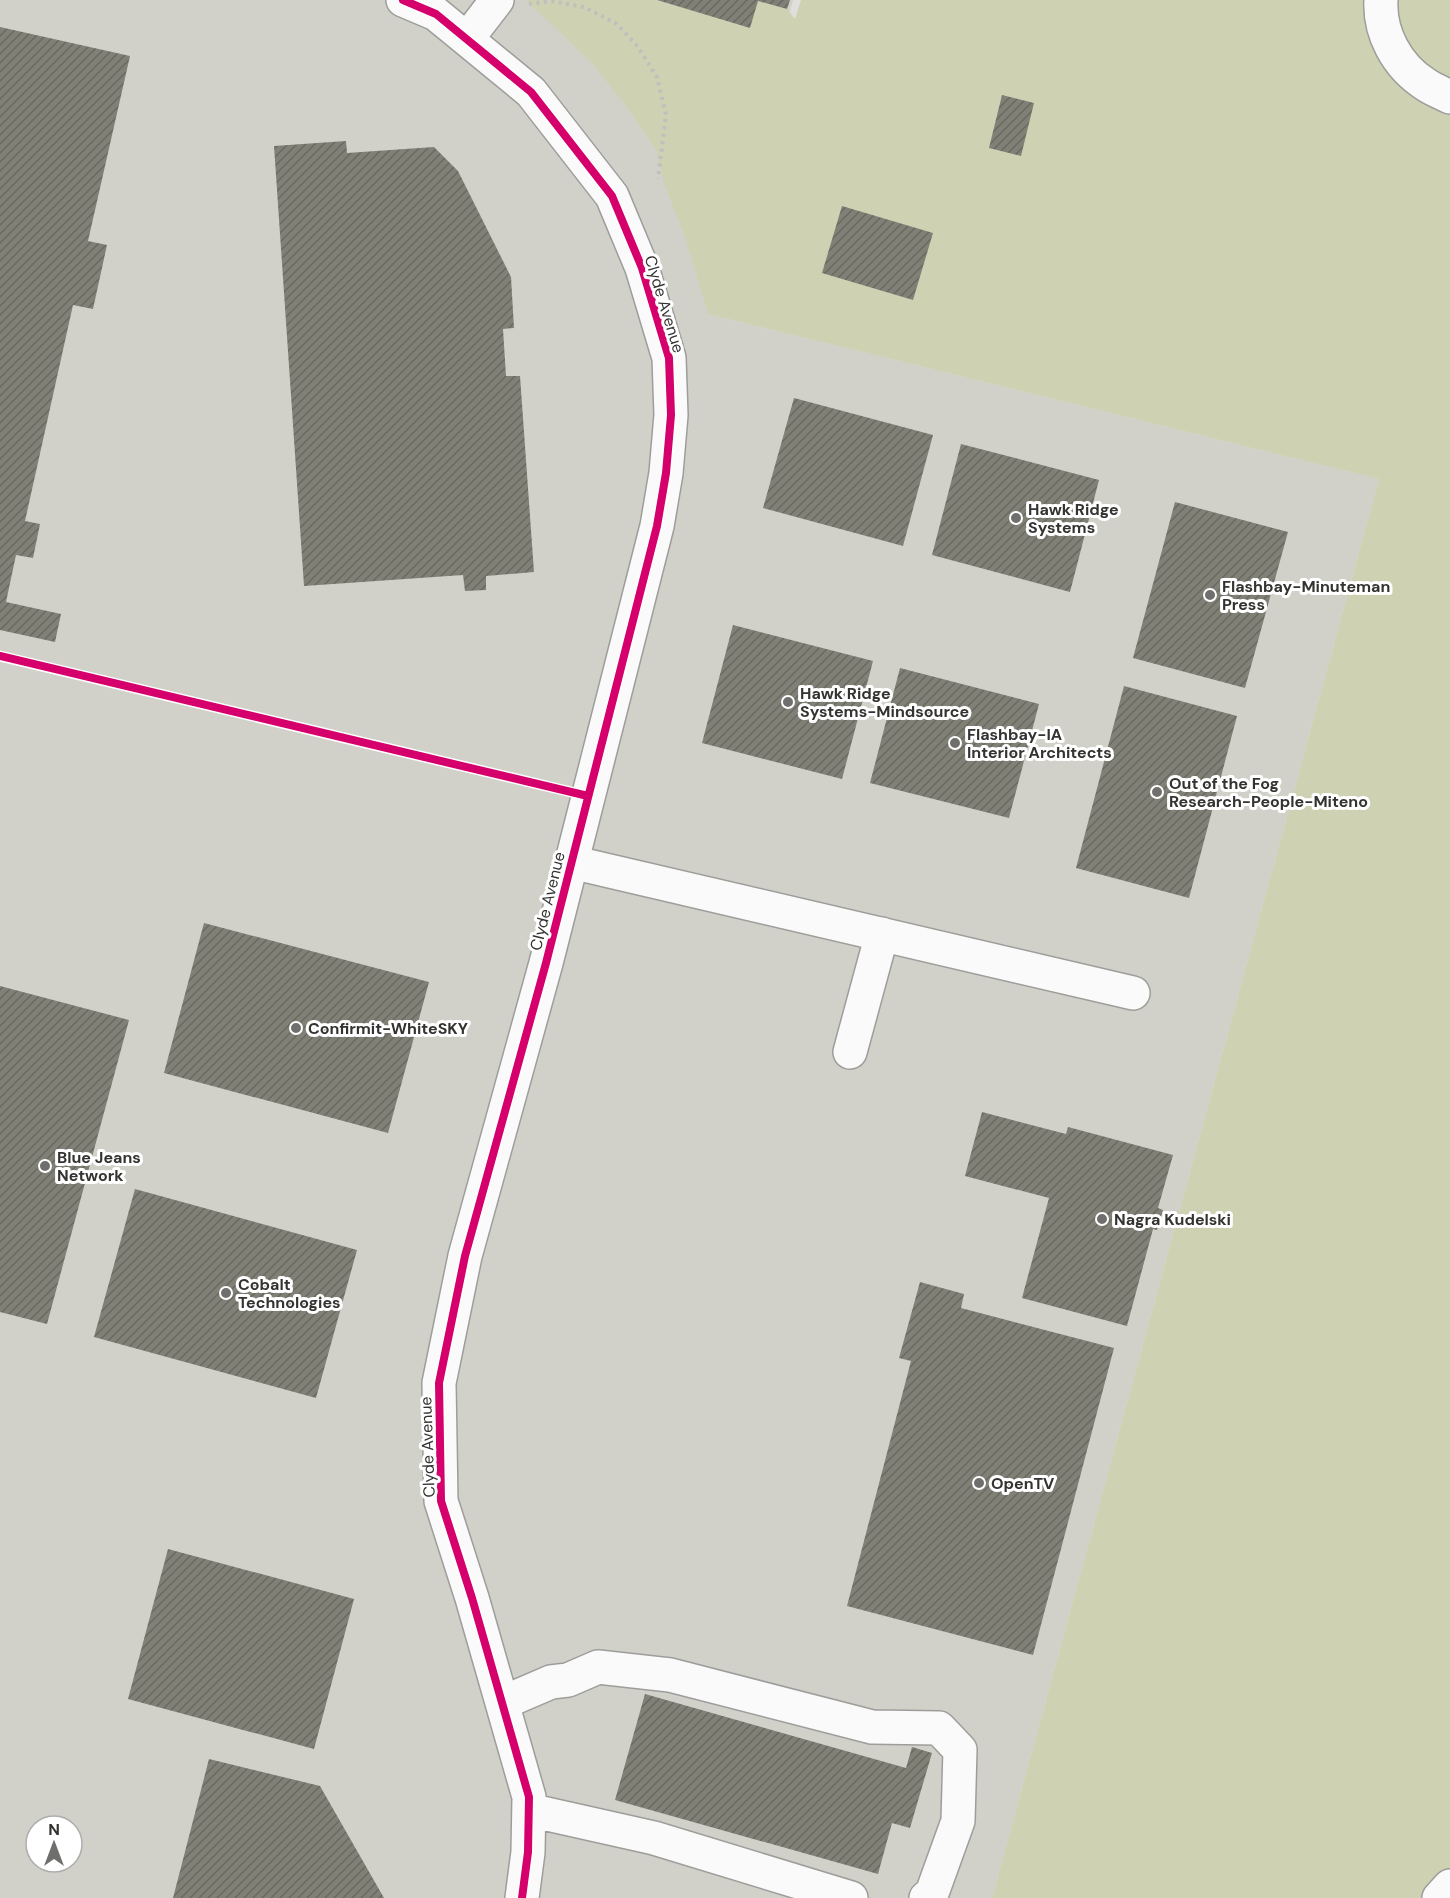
<svg xmlns="http://www.w3.org/2000/svg" width="1450" height="1898" font-family="'DM Sans',sans-serif">
<style>
.built{fill:#d1d1c9;fill-rule:evenodd}
.grass{fill:#ced2b3}
.building{fill:url(#building-hatch)}
.lines{fill:none;stroke-linecap:round;stroke-linejoin:round}
.minor-casing{stroke:#9d9d9b;stroke-width:36}
.path{stroke:#bfbfbe;stroke-width:4;stroke-dasharray:3 4.5;stroke-linecap:butt}
.minor{stroke:#fafafa;stroke-width:33}
.cycleway-casing{stroke:#fff;stroke-width:11}
.cycleway{stroke:#d6006c;stroke-width:8}
.poi-dot{fill:#6f6f6d;stroke:#fff;stroke-width:2}
.labels{text-anchor:middle;stroke-width:6;stroke-linejoin:round;paint-order:stroke}
.street-label{font-size:16px;fill:#333331;stroke:#fff}
.poi-label{font-size:16px;font-weight:bold;fill:#333331;stroke:#fff;text-anchor:start}
</style>
<defs>
<pattern id="building-hatch" width="6" height="6" patternUnits="userSpaceOnUse" patternTransform="scale(1.5)"><rect width="6" height="6" fill="#808076"/><path d="M-1 1l2-2M0 6l6-6M5 7l2-2" fill="none" stroke="#696961"/></pattern>
</defs>
<rect width="100%" height="100%" fill="#dfdfdc"/>
<!-- built -->
<path class="built" d="M0,0H793L708,314L1379,479L992,1898H0ZM36,1826H72V1862H36Z"/>
<!-- grass -->
<path class="grass" d="M526,0H655L750,27L758,1L787,9L795,19L801,0H1450V1898H992L1379,479L708,314L685,237L664,183L656,150L629,110L591,62Z"/>
<!-- building -->
<path class="building" d="M657,0H790L787,9L758,1L750,28Z
M0,27L130,56L88,241L107,245L93,309L73,305L25,521L40,524L33,558L16,555L6,602L61,614L55,642L0,630Z
M1002,95L1034,103L1021,156L989,148Z
M346,141L347,153L434,147L458,171L511,277L514,328L503,329L506,376H520L534,572L486,576V590L465,591L463,575L304,586L274,146Z
M842,206L933,233L913,300L822,273Z
M794,398L933,435L903,546L763,508Z
M961,444L1099,480L1070,592L932,555Z
M1175,502L1288,532L1245,688L1133,658Z
M733,625L873,661L842,779L702,743Z
M900,668L1039,704L1009,818L870,783Z
M1124,686L1237,716L1189,898L1076,868Z
M204,923L429,982L388,1133L164,1073Z
M0,986L129,1020L47,1324L0,1312Z
M982,1112L1066,1134L1068,1127L1173,1155L1158,1208L1163,1210L1157,1230L1153,1229L1127,1326L1022,1298L1049,1198L965,1176Z
M135,1189L357,1250L316,1398L94,1337Z
M920,1282L964,1294L961,1308L1114,1348L1033,1655L847,1606L911,1361L899,1358Z
M168,1549L354,1599L314,1749L128,1699Z
M645,1694L906,1768L912,1747L932,1753L910,1828L892,1823L878,1874L615,1800Z
M209,1759L320,1786L384,1898H173Z"/>
<g class="lines">
<defs>
<path id="minor" d="M403,0L436,14L531,92L612,196L642,268L669,358L671,415L666,473L657,526L546,963L465,1256L439,1383L441,1501L472,1598L529,1797L528,1852L522,1898
M1381,0C1379,33 1397,66 1425,84C1432,89 1442,93 1450,97
M467,39L497,0
M571,862L1133,993
M850,1052L882,934
M502,1703L551,1682L568,1680L598,1667L670,1675L872,1727L939,1728L960,1750L958,1821L932,1893L926,1898
M529,1810L654,1838L851,1898
M1439,1898L1450,1886"/>
</defs>
<!-- minor casing -->
<use href="#minor" class="minor-casing"/>
<!-- path -->
<path class="path" d="M529,4L551,1L584,7L617,24L638,47L657,77L666,115L658,179"/>
<!-- minor -->
<use href="#minor" class="minor"/>
<defs>
<path id="cycleway" d="M403,0L436,14L531,92L612,196L642,268L669,358L671,415L666,473L657,526L546,963L465,1256L439,1383L441,1501L472,1598L529,1797L528,1852L522,1898
M0,656L588,796"/>
</defs>
<!-- cycleway casing -->
<use href="#cycleway" class="cycleway-casing"/>
<!-- cycleway -->
<use href="#cycleway" class="cycleway"/>
</g>
<!-- markers -->
<g class="poi-dot">
<circle cx="1016" cy="518" r="6"/>
<circle cx="1210" cy="595" r="6"/>
<circle cx="788" cy="702" r="6"/>
<circle cx="955" cy="743" r="6"/>
<circle cx="1157" cy="792" r="6"/>
<circle cx="296" cy="1028" r="6"/>
<circle cx="45" cy="1166" r="6"/>
<circle cx="1102" cy="1219" r="6"/>
<circle cx="226" cy="1293" r="6"/>
<circle cx="979" cy="1483" r="6"/>
</g>
<g class="labels">
<!-- street labels -->
<g class="street-label">
<text transform="translate(665 304) rotate(73)" y="6">Clyde Avenue</text>
<text transform="translate(547 901) rotate(-76)" y="6">Clyde Avenue</text>
<text transform="translate(427 1447) rotate(-92)" y="6">Clyde Avenue</text>
</g>
<!-- poi labels -->
<g class="poi-label">
<text x="1028" y="515">Hawk Ridge<tspan x="1028" dy="18">Systems</tspan></text>
<text x="1222" y="592">Flashbay-Minuteman<tspan x="1222" dy="18">Press</tspan></text>
<text x="800" y="699">Hawk Ridge<tspan x="800" dy="18">Systems-Mindsource</tspan></text>
<text x="967" y="740">Flashbay-IA<tspan x="967" dy="18">Interior Architects</tspan></text>
<text x="1169" y="789">Out of the Fog<tspan x="1169" dy="18">Research-People-Miteno</tspan></text>
<text x="308" y="1034">Confirmit-WhiteSKY</text>
<text x="57" y="1163">Blue Jeans<tspan x="57" dy="18">Network</tspan></text>
<text x="1114" y="1225">Nagra Kudelski</text>
<text x="238" y="1290">Cobalt<tspan x="238" dy="18">Technologies</tspan></text>
<text x="991" y="1489">OpenTV</text>
</g>
</g>
<!-- north arrow -->
<g transform="translate(54 1844)"><circle r="28" fill="#ffffff" stroke="#adadad" stroke-width="1.5"/>
<path d="M0-4.5L10 22L0 15L-10 22Z" fill="#6f6f6d"/>
<text y="-9" font-size="16" font-weight="bold" text-anchor="middle" fill="#333331">N</text>
</g>
</svg>
